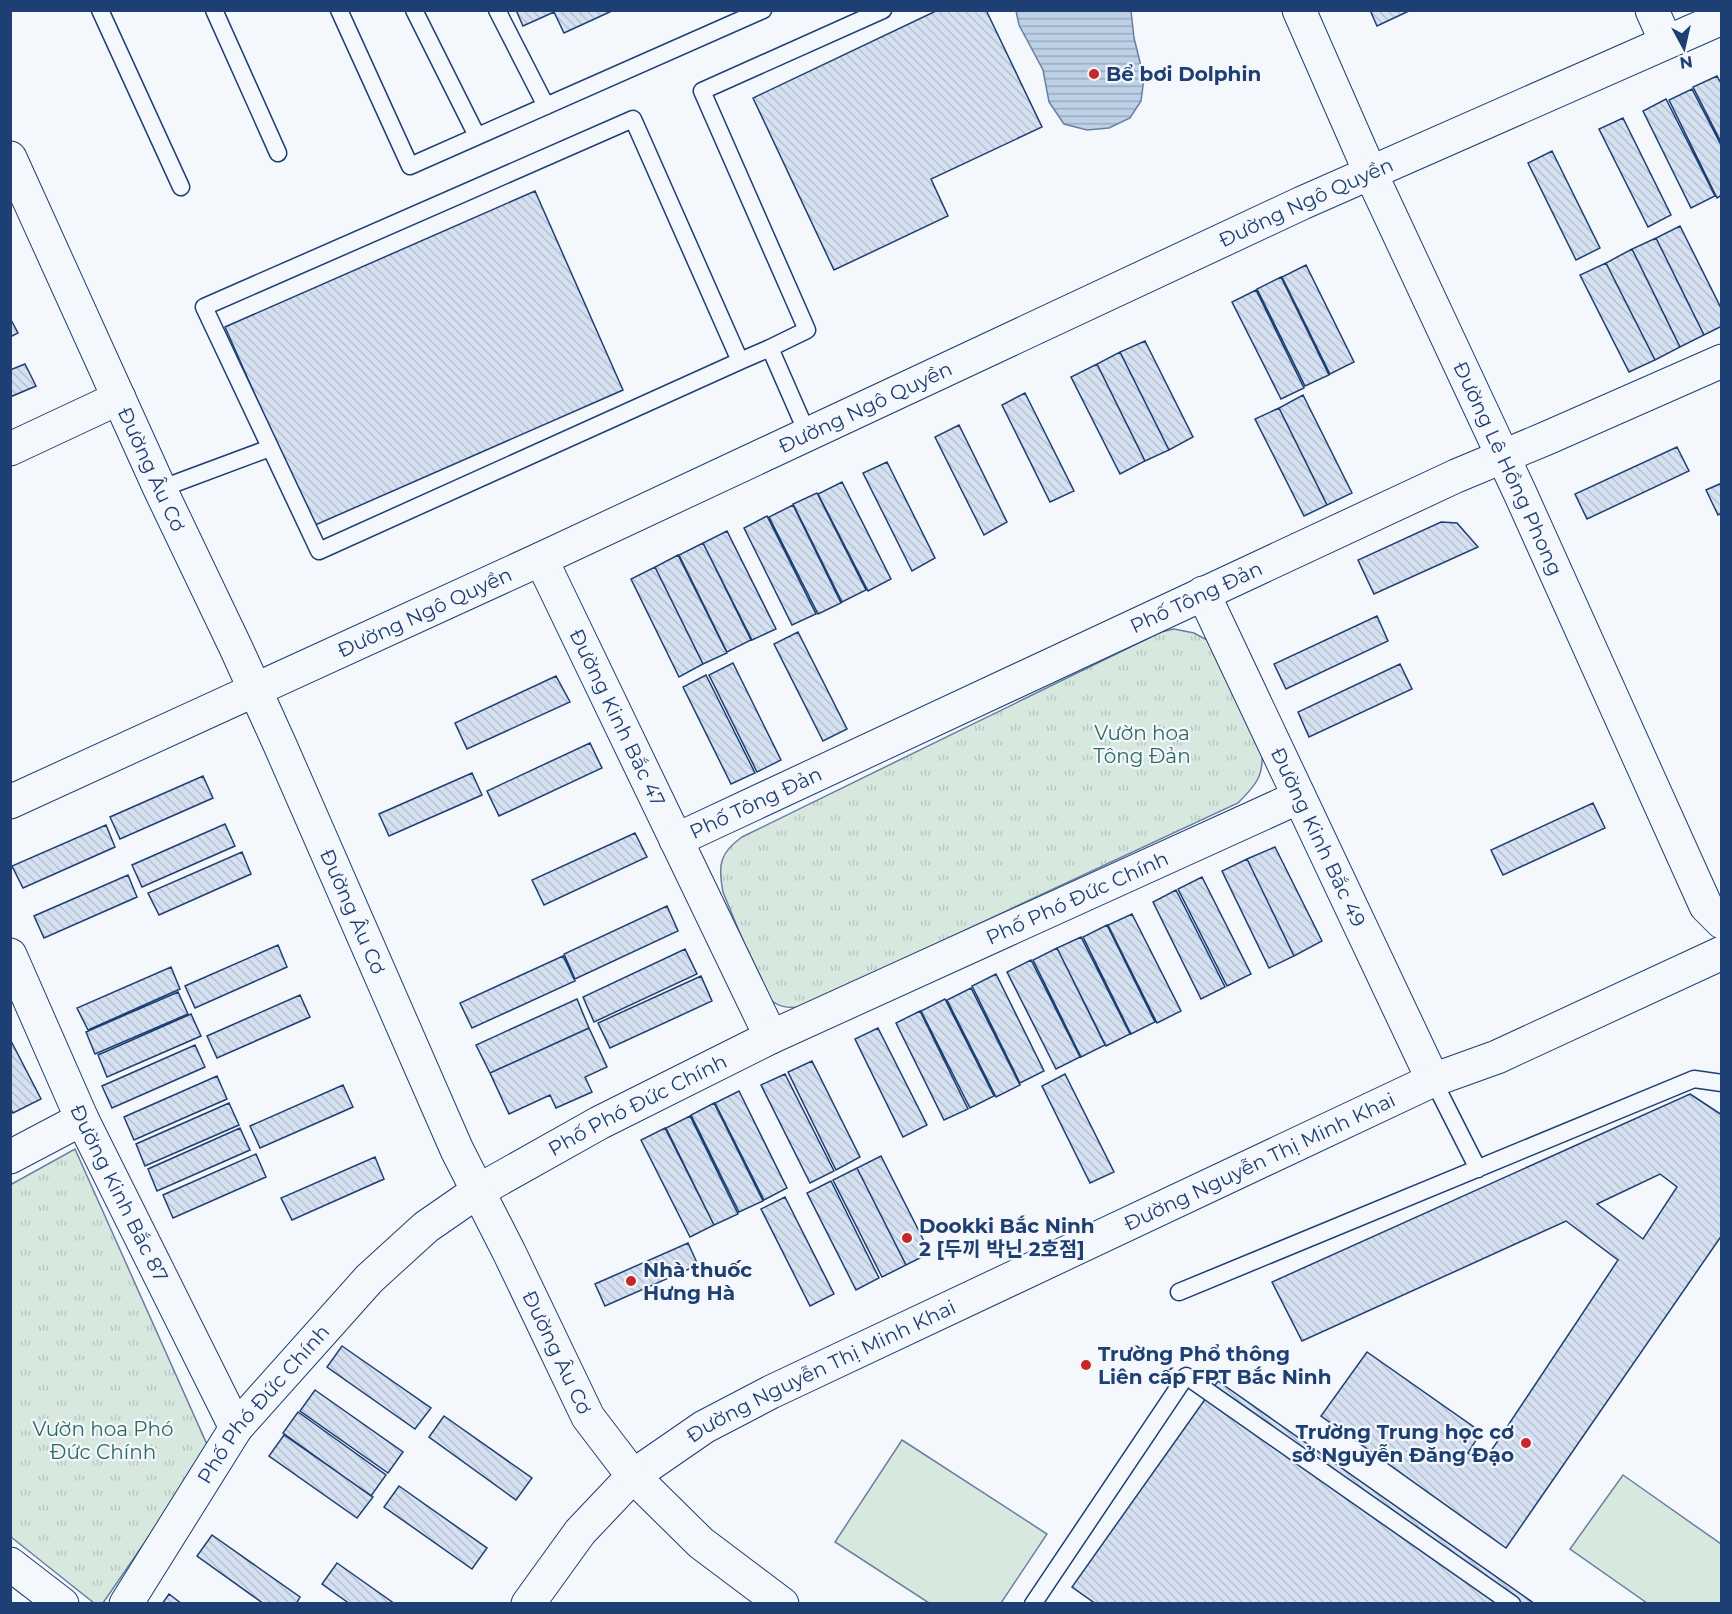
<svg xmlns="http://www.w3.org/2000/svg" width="1732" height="1614" font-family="Montserrat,'Noto Sans KR',sans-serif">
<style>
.grass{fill:url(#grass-tufts);stroke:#687fa3;stroke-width:1.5}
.pitch{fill:#d7e8df;stroke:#687fa3;stroke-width:1.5}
.water{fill:url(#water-rules);stroke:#687fa3;stroke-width:1.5}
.building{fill:url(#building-back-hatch);stroke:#1d3f73;stroke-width:1.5;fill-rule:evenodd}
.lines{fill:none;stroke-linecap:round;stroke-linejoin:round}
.service-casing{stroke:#1d3f73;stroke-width:19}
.minor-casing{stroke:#1d3f73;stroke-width:35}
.tertiary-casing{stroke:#1d3f73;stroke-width:35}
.secondary-casing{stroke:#1d3f73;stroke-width:35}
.service{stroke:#f4f7fb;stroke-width:16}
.minor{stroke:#f4f7fb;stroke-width:33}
.tertiary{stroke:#f4f7fb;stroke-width:33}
.secondary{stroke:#f4f7fb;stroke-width:33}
.poi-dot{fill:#c62828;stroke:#f4f7fb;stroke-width:2}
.labels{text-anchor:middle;stroke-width:4.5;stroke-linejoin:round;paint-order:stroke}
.poi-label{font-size:20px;font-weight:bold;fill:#1d3f73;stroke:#f4f7fb;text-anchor:start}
.street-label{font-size:20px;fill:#1d3f73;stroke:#f4f7fb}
.park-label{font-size:20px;fill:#2c6c60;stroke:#f4f7fb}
</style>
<defs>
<pattern id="grass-tufts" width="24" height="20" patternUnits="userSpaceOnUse" patternTransform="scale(1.5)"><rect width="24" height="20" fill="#d7e8df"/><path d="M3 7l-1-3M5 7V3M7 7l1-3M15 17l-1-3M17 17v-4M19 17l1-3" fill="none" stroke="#b8c8c3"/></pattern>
<pattern id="water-rules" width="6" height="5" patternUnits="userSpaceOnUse" patternTransform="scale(1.5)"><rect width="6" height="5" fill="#bed0e5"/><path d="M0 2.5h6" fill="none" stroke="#9aaabe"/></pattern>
<pattern id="building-back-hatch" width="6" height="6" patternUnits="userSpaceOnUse" patternTransform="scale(1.5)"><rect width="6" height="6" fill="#d5e0f0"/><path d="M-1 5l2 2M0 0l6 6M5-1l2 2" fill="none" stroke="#b6c1d1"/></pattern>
</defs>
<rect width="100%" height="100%" fill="#f4f7fb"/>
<!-- grass -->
<path class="grass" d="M1174,629L1194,633L1211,642L1262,750C1264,776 1256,785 1238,803L800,1007C785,1009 778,1006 766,997L723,892C718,866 719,853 742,837L1161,632Z
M75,1149L209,1449L103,1603H94L11,1537L10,1185Z"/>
<!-- pitch -->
<path class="pitch" d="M902,1440L1047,1534L1001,1603H929L835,1542Z
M1623,1475L1721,1544V1603H1647L1570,1549Z"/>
<!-- water -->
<path class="water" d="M1016,11H1131L1134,38L1144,78L1141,101L1130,118L1109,128L1087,130L1064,124L1049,102L1043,70L1019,25Z"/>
<!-- building -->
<path class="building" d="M516,10H614L564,33L554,12L523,26Z
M938,10H986L1042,127L931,179L948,216L834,270L753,98Z
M1370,10H1411L1377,26Z
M1717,76L1722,85V144L1693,87Z
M1692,89L1722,147V195L1717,198L1669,100Z
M1666,99L1715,196L1691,208L1643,111Z
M1623,118L1671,215L1648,227L1599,129Z
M1552,151L1600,248L1576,260L1528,163Z
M535,191L623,390L313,526L225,327Z
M1680,226L1722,310V326L1704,335L1656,238Z
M1656,238L1704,335L1680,347L1632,249Z
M1632,249L1680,347L1655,360L1606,263Z
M1606,263L1655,360L1629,372L1580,275Z
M1306,265L1354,362L1330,374L1282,277Z
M1281,277L1329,375L1305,386L1257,289Z
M1256,290L1304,388L1281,399L1232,302Z
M10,318L18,333L10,337Z
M1145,341L1193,437L1169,450L1120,352Z
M1120,352L1169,450L1145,461L1097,364Z
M25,364L36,386L10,397V370Z
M1097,364L1145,461L1120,474L1071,377Z
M1025,393L1074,491L1050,502L1002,405Z
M1303,395L1352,493L1327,505L1279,408Z
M1279,408L1327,505L1304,516L1255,419Z
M959,425L1007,522L984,535L935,437Z
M1677,447L1689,471L1587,519L1575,494Z
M887,462L935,558L912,571L863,473Z
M842,482L891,579L868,591L818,494Z
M1722,483V513L1718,515L1706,490Z
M817,493L866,590L842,602L793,504Z
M793,505L841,603L818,614L769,517Z
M767,516L816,614L792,625L744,528Z
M1441,522L1457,523L1478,547L1374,594L1358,560Z
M727,531L776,629L752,640L703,543Z
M703,543L751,640L727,652L679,555Z
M678,555L727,653L703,664L655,567Z
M655,567L703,664L679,677L631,579Z
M1377,616L1388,641L1286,689L1274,664Z
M798,632L847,729L823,741L774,644Z
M733,663L781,760L757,772L709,675Z
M1400,664L1412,689L1309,737L1298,712Z
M706,675L755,773L731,784L683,687Z
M556,676L570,702L467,749L455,723Z
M590,743L602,768L499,816L487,791Z
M472,773L482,795L389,836L379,814Z
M203,776L213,798L120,839L110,817Z
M1593,803L1605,828L1503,875L1491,850Z
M225,824L235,846L142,887L132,865Z
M106,825L115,847L23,888L12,866Z
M635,833L647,857L544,905L532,880Z
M1275,847L1322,941L1294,956L1247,859Z
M242,852L251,874L159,915L148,893Z
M1247,859L1294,956L1269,968L1222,871Z
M128,875L137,897L44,938L34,916Z
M1202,877L1251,974L1227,986L1178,889Z
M1176,890L1225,987L1201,999L1153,902Z
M667,906L678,931L575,979L564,954Z
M1132,914L1181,1011L1157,1023L1108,925Z
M1107,925L1155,1022L1131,1034L1083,937Z
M1081,937L1130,1034L1106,1046L1057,948Z
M278,945L287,967L195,1008L185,986Z
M1057,948L1105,1045L1081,1057L1033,960Z
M685,949L697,974L594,1022L583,997Z
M563,956L575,981L472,1028L460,1003Z
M1031,960L1080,1057L1056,1069L1007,972Z
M171,967L180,989L88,1030L77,1008Z
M996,974L1044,1071L1020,1083L972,986Z
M701,976L712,1001L610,1048L598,1023Z
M971,988L1020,1085L996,1097L947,1000Z
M178,992L188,1014L95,1054L86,1032Z
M300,995L310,1017L217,1058L207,1036Z
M577,999L589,1028L490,1073L476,1045Z
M945,999L994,1096L970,1108L921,1011Z
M920,1011L968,1109L944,1120L896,1023Z
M191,1014L201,1036L107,1077L98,1055Z
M589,1028L607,1067L585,1077L592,1092L556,1108L550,1095L509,1114L490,1073Z
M878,1028L927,1125L903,1137L855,1039Z
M10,1039L41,1099L13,1113L10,1109Z
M195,1045L205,1067L112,1108L102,1086Z
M812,1061L860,1157L836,1170L788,1072Z
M785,1074L834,1171L810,1183L761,1085Z
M1065,1074L1114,1172L1090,1183L1042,1086Z
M217,1076L227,1099L134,1140L124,1117Z
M343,1085L353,1107L260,1148L250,1126Z
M739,1091L787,1188L764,1200L715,1103Z
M1690,1094L1722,1115V1235L1506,1548L1321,1416L1367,1352L1481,1432L1468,1453L1483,1463L1618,1260L1566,1221L1302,1341L1272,1282ZM1660,1174L1677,1187L1643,1239L1597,1204Z
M229,1103L239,1125L145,1166L136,1144Z
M714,1103L763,1201L739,1212L691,1115Z
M690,1116L738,1214L714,1225L666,1128Z
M240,1128L250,1150L157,1191L148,1169Z
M665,1128L714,1225L690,1237L641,1140Z
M256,1154L266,1177L173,1218L163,1195Z
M881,1156L930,1253L906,1265L857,1168Z
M375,1157L384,1179L292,1220L281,1198Z
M857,1168L906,1265L882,1277L833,1180Z
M831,1181L879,1278L856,1290L807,1193Z
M785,1197L834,1294L810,1306L761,1209Z
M688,1243L698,1265L605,1306L595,1284Z
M342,1346L431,1408L415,1429L327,1367Z
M1218,1381L1535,1604H1096L1072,1587Z
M315,1390L403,1452L388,1473L300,1411Z
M298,1412L386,1475L371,1496L283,1433Z
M444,1416L532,1478L516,1500L429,1437Z
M284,1435L373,1497L357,1518L269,1456Z
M399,1486L487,1548L472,1569L384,1507Z
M212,1535L300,1597L296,1604H264L197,1556Z
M337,1563L395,1604H350L322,1584Z
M169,1594L182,1604H162Z"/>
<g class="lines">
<defs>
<path id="service" d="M100,10L181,187
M214,10L278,153
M339,10L410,166L763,10
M414,10L477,136
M497,10L546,106
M770,348L807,330L702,91L883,10
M740,361L319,551L204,307L633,119L740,361L770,348L808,435
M160,489L270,448
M1433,1080L1478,1169
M1179,1292L1694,1079L1722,1083
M1033,1604L1186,1376L1512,1604"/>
<g id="minor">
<path d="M1652,10L1666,42"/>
<path d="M10,449L119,398"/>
<path id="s1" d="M541,559L771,1037"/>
<path id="s2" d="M1203,593L1433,1080"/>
<path id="s3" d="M676,840L1456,476L1547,438L1722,361"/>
<path id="s4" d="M10,955L82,1119L236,1428"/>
<path d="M10,1157L82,1119"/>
<path d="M10,1564L62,1604"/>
<path id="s5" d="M126,1604L236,1428L369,1279L426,1227L478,1191L599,1123L771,1037L1299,797"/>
<path id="s6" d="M528,1604L580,1532L633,1476L704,1427L771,1392L1433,1080L1497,1057L1722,953"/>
</g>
<g id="tertiary">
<path id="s7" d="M1299,10L1370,172L1520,493L1706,906L1722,922"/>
<path id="s8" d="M10,802L541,559L1302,203L1722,18"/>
</g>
<g id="secondary">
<path id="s9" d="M10,158L160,489L236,648L280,745L457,1150L509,1252L588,1417L633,1476L701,1543L782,1604"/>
</g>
</defs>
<!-- service casing -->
<use href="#service" class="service-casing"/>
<!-- minor casing -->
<use href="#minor" class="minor-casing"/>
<!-- tertiary casing -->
<use href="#tertiary" class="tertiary-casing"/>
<!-- secondary casing -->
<use href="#secondary" class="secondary-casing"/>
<!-- service -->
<use href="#service" class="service"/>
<!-- minor -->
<use href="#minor" class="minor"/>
<!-- tertiary -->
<use href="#tertiary" class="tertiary"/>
<!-- secondary -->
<use href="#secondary" class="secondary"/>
</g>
<!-- markers -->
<g class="poi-dot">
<circle cx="1094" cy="74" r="6"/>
<circle cx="907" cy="1238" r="6"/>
<circle cx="631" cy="1281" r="6"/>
<circle cx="1086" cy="1365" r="6"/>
<circle cx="1526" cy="1443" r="6"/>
</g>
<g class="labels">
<!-- poi labels -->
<g class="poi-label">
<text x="1106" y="81">Bể bơi Dolphin</text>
<text x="919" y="1233">Dookki Bắc Ninh<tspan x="919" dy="23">2 [두끼 박닌 2호점]</tspan></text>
<text x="643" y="1277">Nhà thuốc<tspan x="643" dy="23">Hưng Hà</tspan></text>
<text x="1098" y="1361">Trường Phổ thông<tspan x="1098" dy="23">Liên cấp FPT Bắc Ninh</tspan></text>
<text x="1514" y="1439" text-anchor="end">Trường Trung học cơ<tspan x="1514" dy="23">sở Nguyễn Đăng Đạo</tspan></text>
</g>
<!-- street labels -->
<g class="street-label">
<text dy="7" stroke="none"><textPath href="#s8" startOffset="1428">Đường Ngô Quyền</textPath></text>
<text dy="7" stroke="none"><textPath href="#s8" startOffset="942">Đường Ngô Quyền</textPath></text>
<text dy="7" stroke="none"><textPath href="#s7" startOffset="504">Đường Lê Hồng Phong</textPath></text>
<text dy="7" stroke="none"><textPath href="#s9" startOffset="342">Đường Âu Cơ</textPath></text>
<text dy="7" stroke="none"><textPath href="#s3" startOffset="574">Phố Tông Đản</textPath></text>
<text dy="7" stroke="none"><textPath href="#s8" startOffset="456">Đường Ngô Quyền</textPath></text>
<text dy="7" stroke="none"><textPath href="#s1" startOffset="176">Đường Kinh Bắc 47</textPath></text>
<text dy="7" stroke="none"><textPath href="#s3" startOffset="88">Phố Tông Đản</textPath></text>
<text dy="7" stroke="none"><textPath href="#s2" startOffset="270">Đường Kinh Bắc 49</textPath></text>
<text dy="7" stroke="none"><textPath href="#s5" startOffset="1215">Phố Phó Đức Chính</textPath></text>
<text dy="7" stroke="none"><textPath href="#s9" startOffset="828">Đường Âu Cơ</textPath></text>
<text dy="7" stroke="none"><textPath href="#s5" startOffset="729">Phố Phó Đức Chính</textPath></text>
<text dy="7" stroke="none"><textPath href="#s6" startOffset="868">Đường Nguyễn Thị Minh Khai</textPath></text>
<text dy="7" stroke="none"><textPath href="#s4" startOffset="262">Đường Kinh Bắc 87</textPath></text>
<text dy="7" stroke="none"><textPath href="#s9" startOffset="1314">Đường Âu Cơ</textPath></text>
<text dy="7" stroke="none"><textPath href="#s6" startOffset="382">Đường Nguyễn Thị Minh Khai</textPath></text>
<text dy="7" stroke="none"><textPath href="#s5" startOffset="243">Phố Phó Đức Chính</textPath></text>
</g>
<!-- park labels -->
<g class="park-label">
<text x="1142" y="740">Vườn hoa<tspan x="1142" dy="23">Tông Đản</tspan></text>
<text x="103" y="1436">Vườn hoa Phó<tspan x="103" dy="23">Đức Chính</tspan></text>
</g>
</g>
<!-- border -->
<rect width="1732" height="1614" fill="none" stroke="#1d3f73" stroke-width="24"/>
<!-- north arrow -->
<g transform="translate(1684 48) rotate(172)" stroke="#f4f7fb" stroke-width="4.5" paint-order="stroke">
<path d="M0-4.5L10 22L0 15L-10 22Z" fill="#1d3f73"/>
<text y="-9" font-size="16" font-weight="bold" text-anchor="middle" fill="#1d3f73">N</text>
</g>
</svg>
